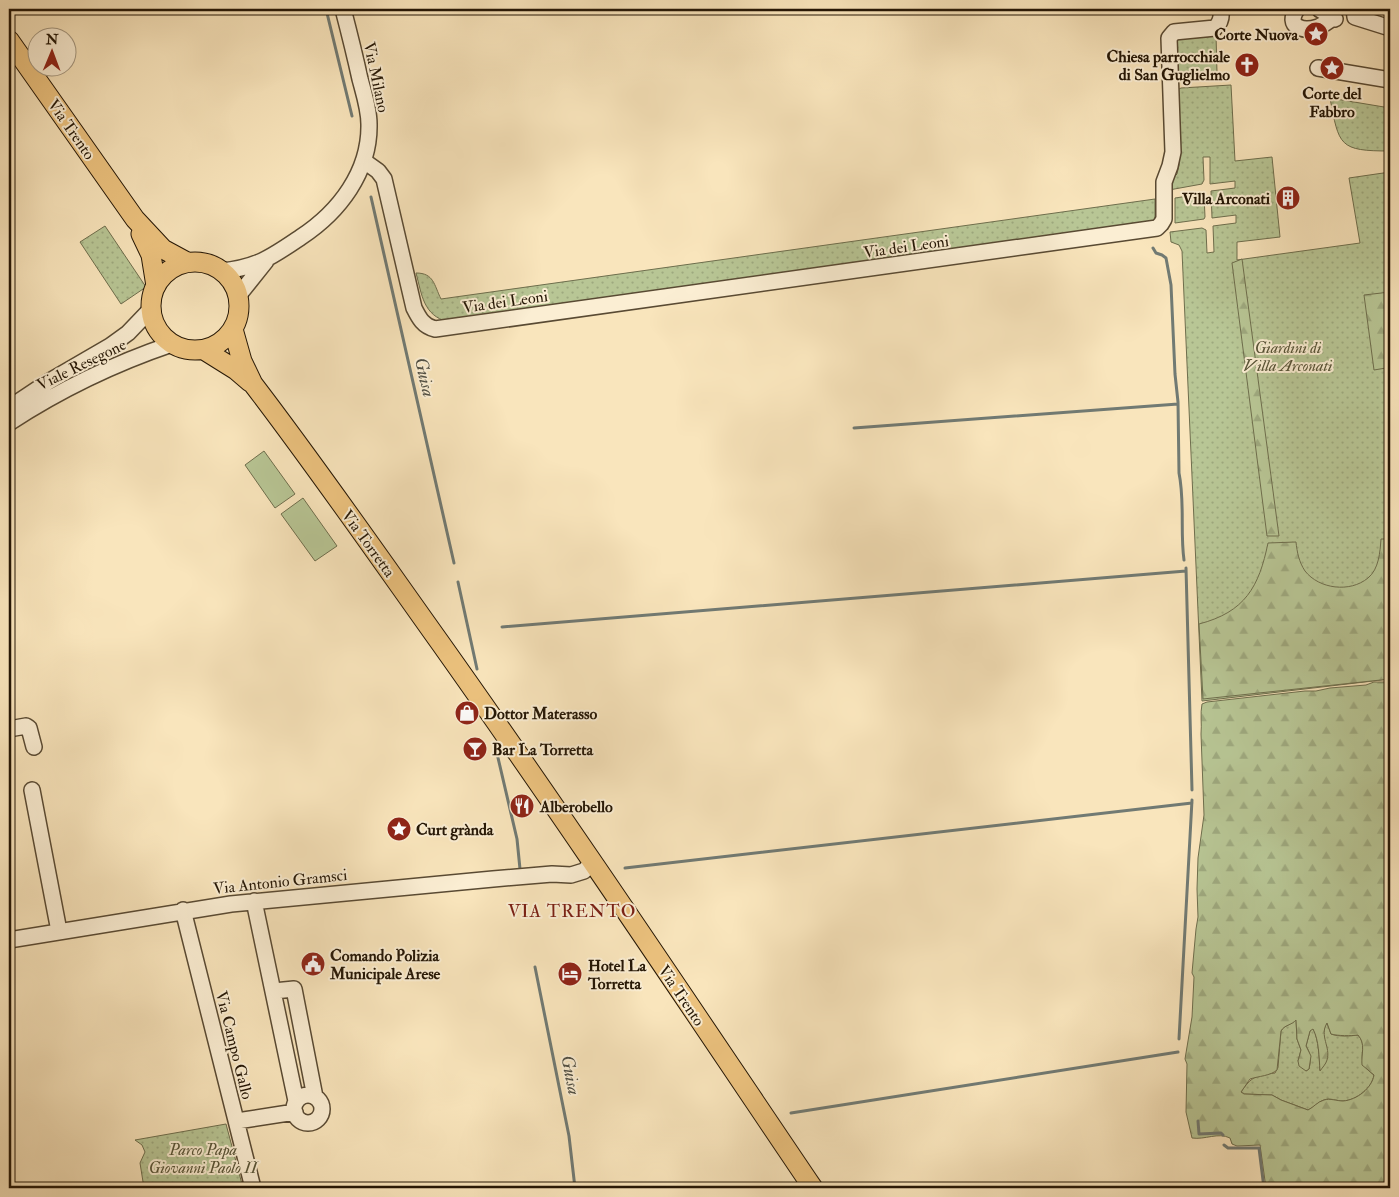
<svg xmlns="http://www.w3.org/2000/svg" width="1399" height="1197" font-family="'IM FELL Double Pica',serif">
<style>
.green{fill:url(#green-dots);stroke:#6e6e4d}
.forest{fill:url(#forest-firs);stroke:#6e6e4d;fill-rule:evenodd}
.pitch{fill:#b8c695;stroke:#6e6e4d}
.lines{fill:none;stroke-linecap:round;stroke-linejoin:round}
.stream{stroke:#717a73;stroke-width:3}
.minor-casing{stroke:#594a33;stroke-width:18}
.major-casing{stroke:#241605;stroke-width:21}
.minor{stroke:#fbeed3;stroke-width:15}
.major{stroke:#ecc27e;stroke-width:19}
.labels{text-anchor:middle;stroke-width:4;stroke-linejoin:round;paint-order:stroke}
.poi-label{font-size:16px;font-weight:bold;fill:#241605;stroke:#fbeed3;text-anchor:start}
.street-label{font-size:16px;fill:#241605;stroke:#fbeed3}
.park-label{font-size:16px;font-style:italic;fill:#585437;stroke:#fbeed3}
.water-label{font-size:18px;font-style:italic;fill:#515045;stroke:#fbeed3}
.neighbourhood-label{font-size:18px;letter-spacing:1px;fill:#7a1f14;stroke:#fbeed3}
</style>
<defs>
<pattern id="green-dots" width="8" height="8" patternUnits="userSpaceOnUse" patternTransform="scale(1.25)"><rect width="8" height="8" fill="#b8c695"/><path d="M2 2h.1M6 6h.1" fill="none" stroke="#9ea97f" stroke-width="1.8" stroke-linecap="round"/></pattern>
<pattern id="forest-firs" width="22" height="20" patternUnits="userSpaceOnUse" patternTransform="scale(1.25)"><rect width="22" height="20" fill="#b8c695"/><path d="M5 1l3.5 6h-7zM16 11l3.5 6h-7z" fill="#9ea97f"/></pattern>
</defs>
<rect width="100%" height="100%" fill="#f9e5bc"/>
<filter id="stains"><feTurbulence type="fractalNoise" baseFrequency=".004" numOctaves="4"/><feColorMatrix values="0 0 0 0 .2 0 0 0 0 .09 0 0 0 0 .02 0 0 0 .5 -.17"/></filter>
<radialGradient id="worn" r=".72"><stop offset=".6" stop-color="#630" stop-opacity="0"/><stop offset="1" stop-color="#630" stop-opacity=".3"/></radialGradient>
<!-- green -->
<path class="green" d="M1216,34L1217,73L1177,76L1175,37Z
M1231,85L1235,161L1272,157L1280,237L1237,242V260L1360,243L1349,178L1390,172V679L1202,701L1182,251L1179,245L1171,242L1170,232L1202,228L1206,230L1207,253L1214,252L1213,226L1236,223V215L1212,218L1211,191L1235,188V181L1210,184V157H1203L1204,180L1202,184L1169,190L1172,179L1177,174L1179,165L1177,90L1181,88Z
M1330,98L1390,108V151C1339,151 1339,146 1330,98Z
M1202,194L1204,195L1205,217L1204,219L1175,223V198Z
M1155,199V226L448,322C423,315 422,295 416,273C434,273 434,285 441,299Z
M105,226L146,287L121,304L80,242Z
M1296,1019L1297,1039L1301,1050L1298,1061L1306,1071L1309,1069C1311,1060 1311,1054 1306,1046L1310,1031L1313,1028C1319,1041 1319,1056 1320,1070C1336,1051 1316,1040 1327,1023L1331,1034C1339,1037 1351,1036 1358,1035C1371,1049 1351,1059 1374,1075C1372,1088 1357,1100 1343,1101C1338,1101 1333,1099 1328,1099C1319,1100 1315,1107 1308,1110L1281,1100L1272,1095L1244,1094L1241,1092C1251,1077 1256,1075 1275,1073L1278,1067L1281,1031C1284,1025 1292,1025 1296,1019Z
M226,1124L243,1188H144L140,1163L145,1152L142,1145L135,1140Z"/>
<!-- forest -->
<path class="forest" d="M1242,259L1279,536H1267L1232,263Z
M1390,292V358L1386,368L1374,370L1364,295Z
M1381,539H1390V679L1203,699L1199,624C1245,612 1259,587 1268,543L1296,542C1297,552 1299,562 1305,571C1319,589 1350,593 1368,578C1379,569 1380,552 1381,539Z
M1374,682H1390V1170L1389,1175L1390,1187L1266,1188L1260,1145L1237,1146L1232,1144L1230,1138C1218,1132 1205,1140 1192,1138L1186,1112L1187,1064L1185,1059L1192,1017L1194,977L1192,973L1196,929L1198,917L1197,889L1198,858L1204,815L1201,734C1202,725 1200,713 1202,704L1207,702L1305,691H1316L1330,688L1366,685ZM1296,1020L1297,1039L1301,1050L1298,1061L1299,1066L1306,1071L1309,1069L1311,1056L1306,1046L1310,1031L1313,1029C1319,1040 1319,1057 1320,1071C1322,1068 1326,1064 1327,1060C1331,1047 1319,1036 1327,1023L1331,1034C1338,1036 1351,1036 1358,1035C1366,1044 1361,1054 1362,1065L1374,1075C1372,1088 1357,1100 1343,1101C1337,1101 1330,1098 1324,1100C1317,1102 1314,1107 1308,1110L1281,1100L1272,1095L1244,1094L1241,1092L1250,1079C1259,1076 1270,1076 1277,1070L1281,1031C1284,1025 1292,1025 1296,1020Z"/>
<!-- pitch -->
<path class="pitch" d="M264,451L295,494L275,508L245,465Z
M303,498L337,546L315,561L281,514Z"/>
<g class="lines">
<!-- stream -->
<path class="stream" d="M326,9L352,116
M1213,9V13
M371,197L454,563
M1153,248L1156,253L1162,255L1166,258L1171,285L1175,374L1178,402L1179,473C1185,502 1180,532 1184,560
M854,428L1178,404
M1186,568L1192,790
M458,582L477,669
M502,627L1186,571
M495,745L517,839L520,869
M625,868L1192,803
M535,967L569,1136L575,1188
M1179,1039L1192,800
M791,1113L1178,1052
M1198,1121L1199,1134L1221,1133L1223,1135
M1224,1145L1228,1148H1259L1264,1188"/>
<defs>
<path id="minor" d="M1297,9C1285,27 1303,32 1318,27C1324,25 1328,21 1333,18
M1319,9L1335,19
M1354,9L1355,17L1390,28
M1318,68L1390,80
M364,161L378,171L384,179L414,308C419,318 423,326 435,329L1157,228L1161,224L1164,219V182L1170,166L1173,152L1169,38L1174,32L1215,28C1221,23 1222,17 1221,9
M221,271C257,268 273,256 301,237C339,212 370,172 369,124C369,109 364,94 360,79C355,56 349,32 343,9
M238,296L266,261
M9,408L48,382L110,346L128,333L151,309
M9,423C61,389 113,364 172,344
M9,729L26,726L29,728L34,747
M32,790L59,931
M254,901L296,1101
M183,910L253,1188
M9,940L231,904L493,879L552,874L571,875L584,871L593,862
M274,991L294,989L315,1097
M294 1109a14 14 0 1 1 28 0a14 14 0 1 1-28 0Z
M237,1121L295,1112"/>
<path id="major" d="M9,40L135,219L163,249L187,262
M141,234L151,255L156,286
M151 306a44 44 0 1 1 88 0a44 44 0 1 1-88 0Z
M233,329L242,361L253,384C318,469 379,557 441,644C568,823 690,1006 813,1188
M204,350L236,370L250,382"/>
</defs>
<!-- minor casing -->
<use href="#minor" class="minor-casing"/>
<!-- major casing -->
<use href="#major" class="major-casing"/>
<!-- minor -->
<use href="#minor" class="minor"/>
<!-- major -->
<use href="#major" class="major"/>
</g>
<!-- icons -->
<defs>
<symbol id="sight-disc" viewBox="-11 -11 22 22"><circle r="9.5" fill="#8f2418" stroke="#fbeed3"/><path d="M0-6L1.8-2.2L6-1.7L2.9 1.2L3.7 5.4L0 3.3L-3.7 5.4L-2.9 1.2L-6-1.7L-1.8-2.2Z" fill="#fff"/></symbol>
<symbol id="church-disc" viewBox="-11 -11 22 22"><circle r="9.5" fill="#8f2418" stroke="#fbeed3"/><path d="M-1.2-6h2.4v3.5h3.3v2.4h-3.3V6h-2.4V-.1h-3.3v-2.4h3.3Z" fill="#fff"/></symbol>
<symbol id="building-disc" viewBox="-11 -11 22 22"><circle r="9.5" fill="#8f2418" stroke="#fbeed3"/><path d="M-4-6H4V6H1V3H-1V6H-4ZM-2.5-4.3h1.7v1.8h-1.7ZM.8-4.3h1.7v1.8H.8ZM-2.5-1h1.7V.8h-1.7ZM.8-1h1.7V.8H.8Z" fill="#fff"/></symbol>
<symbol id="shop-disc" viewBox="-11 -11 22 22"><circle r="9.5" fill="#8f2418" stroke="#fbeed3"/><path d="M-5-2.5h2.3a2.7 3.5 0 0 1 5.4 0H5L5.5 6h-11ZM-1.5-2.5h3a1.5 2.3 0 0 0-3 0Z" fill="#fff"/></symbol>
<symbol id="bar-disc" viewBox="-11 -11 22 22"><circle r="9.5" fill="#8f2418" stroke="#fbeed3"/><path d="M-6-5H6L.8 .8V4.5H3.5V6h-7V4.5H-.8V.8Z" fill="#fff"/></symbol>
<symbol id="restaurant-disc" viewBox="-11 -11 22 22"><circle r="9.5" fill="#8f2418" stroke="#fbeed3"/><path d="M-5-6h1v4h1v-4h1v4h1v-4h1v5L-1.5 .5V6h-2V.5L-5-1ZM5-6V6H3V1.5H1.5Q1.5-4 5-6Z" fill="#fff"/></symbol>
<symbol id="civic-disc" viewBox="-11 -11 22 22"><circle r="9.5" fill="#8f2418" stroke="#fbeed3"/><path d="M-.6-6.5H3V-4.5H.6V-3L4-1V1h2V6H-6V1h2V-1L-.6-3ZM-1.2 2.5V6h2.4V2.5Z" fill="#fff"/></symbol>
<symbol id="hotel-disc" viewBox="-11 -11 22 22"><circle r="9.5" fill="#8f2418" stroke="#fbeed3"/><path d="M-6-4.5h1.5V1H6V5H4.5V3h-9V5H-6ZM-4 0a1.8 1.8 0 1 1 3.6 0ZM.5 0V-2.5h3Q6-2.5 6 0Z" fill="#fff"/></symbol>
</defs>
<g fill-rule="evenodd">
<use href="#sight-disc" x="1302" y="20" width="28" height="28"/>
<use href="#church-disc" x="1233" y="51" width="28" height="28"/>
<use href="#sight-disc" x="1318" y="54" width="28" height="28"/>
<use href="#building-disc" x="1274" y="184" width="28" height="28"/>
<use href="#shop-disc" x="453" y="699" width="28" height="28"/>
<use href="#bar-disc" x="461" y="735" width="28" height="28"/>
<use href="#restaurant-disc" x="508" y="792" width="28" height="28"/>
<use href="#sight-disc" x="385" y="815" width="28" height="28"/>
<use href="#civic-disc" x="299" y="950" width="28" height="28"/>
<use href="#hotel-disc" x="556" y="960" width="28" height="28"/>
</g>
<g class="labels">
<!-- poi labels -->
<g class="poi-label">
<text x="1298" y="40" text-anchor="end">Corte Nuova</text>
<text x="1230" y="62" text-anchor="end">Chiesa parrocchiale<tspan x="1230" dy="18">di San Guglielmo</tspan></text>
<text x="1332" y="99" text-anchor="middle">Corte del<tspan x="1332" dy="18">Fabbro</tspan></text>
<text x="1270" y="204" text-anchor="end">Villa Arconati</text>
<text x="484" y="719">Dottor Materasso</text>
<text x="492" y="755">Bar La Torretta</text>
<text x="540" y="812">Alberobello</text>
<text x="416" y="835">Curt grànda</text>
<text x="330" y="961">Comando Polizia<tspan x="330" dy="18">Municipale Arese</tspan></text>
<text x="588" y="971">Hotel La<tspan x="588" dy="18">Torretta</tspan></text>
</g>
<!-- street labels -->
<g class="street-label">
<text transform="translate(377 77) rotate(78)" y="6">Via Milano</text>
<text transform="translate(72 129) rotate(55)" y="6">Via Trento</text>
<text transform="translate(906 246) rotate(-8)" y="6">Via dei Leoni</text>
<text transform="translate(505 301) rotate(-8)" y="6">Via dei Leoni</text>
<text transform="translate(81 364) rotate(-26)" y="6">Viale Resegone</text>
<text transform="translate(369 543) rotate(54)" y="6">Via Torretta</text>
<text transform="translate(280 881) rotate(-6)" y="6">Via Antonio Gramsci</text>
<text transform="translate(682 995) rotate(56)" y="6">Via Trento</text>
<text transform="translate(235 1045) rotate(76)" y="6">Via Campo Gallo</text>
</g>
<!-- park labels -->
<g class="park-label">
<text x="1288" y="353">Giardini di<tspan x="1288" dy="18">Villa Arconati</tspan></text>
<text x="203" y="1155">Parco Papa<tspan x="203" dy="18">Giovanni Paolo II</tspan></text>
</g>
<!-- water labels -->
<g class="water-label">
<text transform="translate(425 377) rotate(77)" y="6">Guisa</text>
<text transform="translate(571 1075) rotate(79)" y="6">Guisa</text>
</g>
<!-- neighbourhood labels -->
<g class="neighbourhood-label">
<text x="572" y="917">VIA TRENTO</text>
</g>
</g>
<!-- margin -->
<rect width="1399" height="1197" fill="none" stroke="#f9e5bc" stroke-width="30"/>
<rect x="10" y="10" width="1379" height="1177" fill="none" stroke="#241605" stroke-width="2.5"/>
<rect x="15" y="15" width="1369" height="1167" fill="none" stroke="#241605"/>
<!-- north arrow -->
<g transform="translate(52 52) rotate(1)"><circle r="24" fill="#fbeed3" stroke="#a59881"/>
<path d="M0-4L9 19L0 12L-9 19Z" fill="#8f2418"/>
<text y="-8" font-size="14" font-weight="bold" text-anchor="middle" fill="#241605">N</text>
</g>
<rect width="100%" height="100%" filter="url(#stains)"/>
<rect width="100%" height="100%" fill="url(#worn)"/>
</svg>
